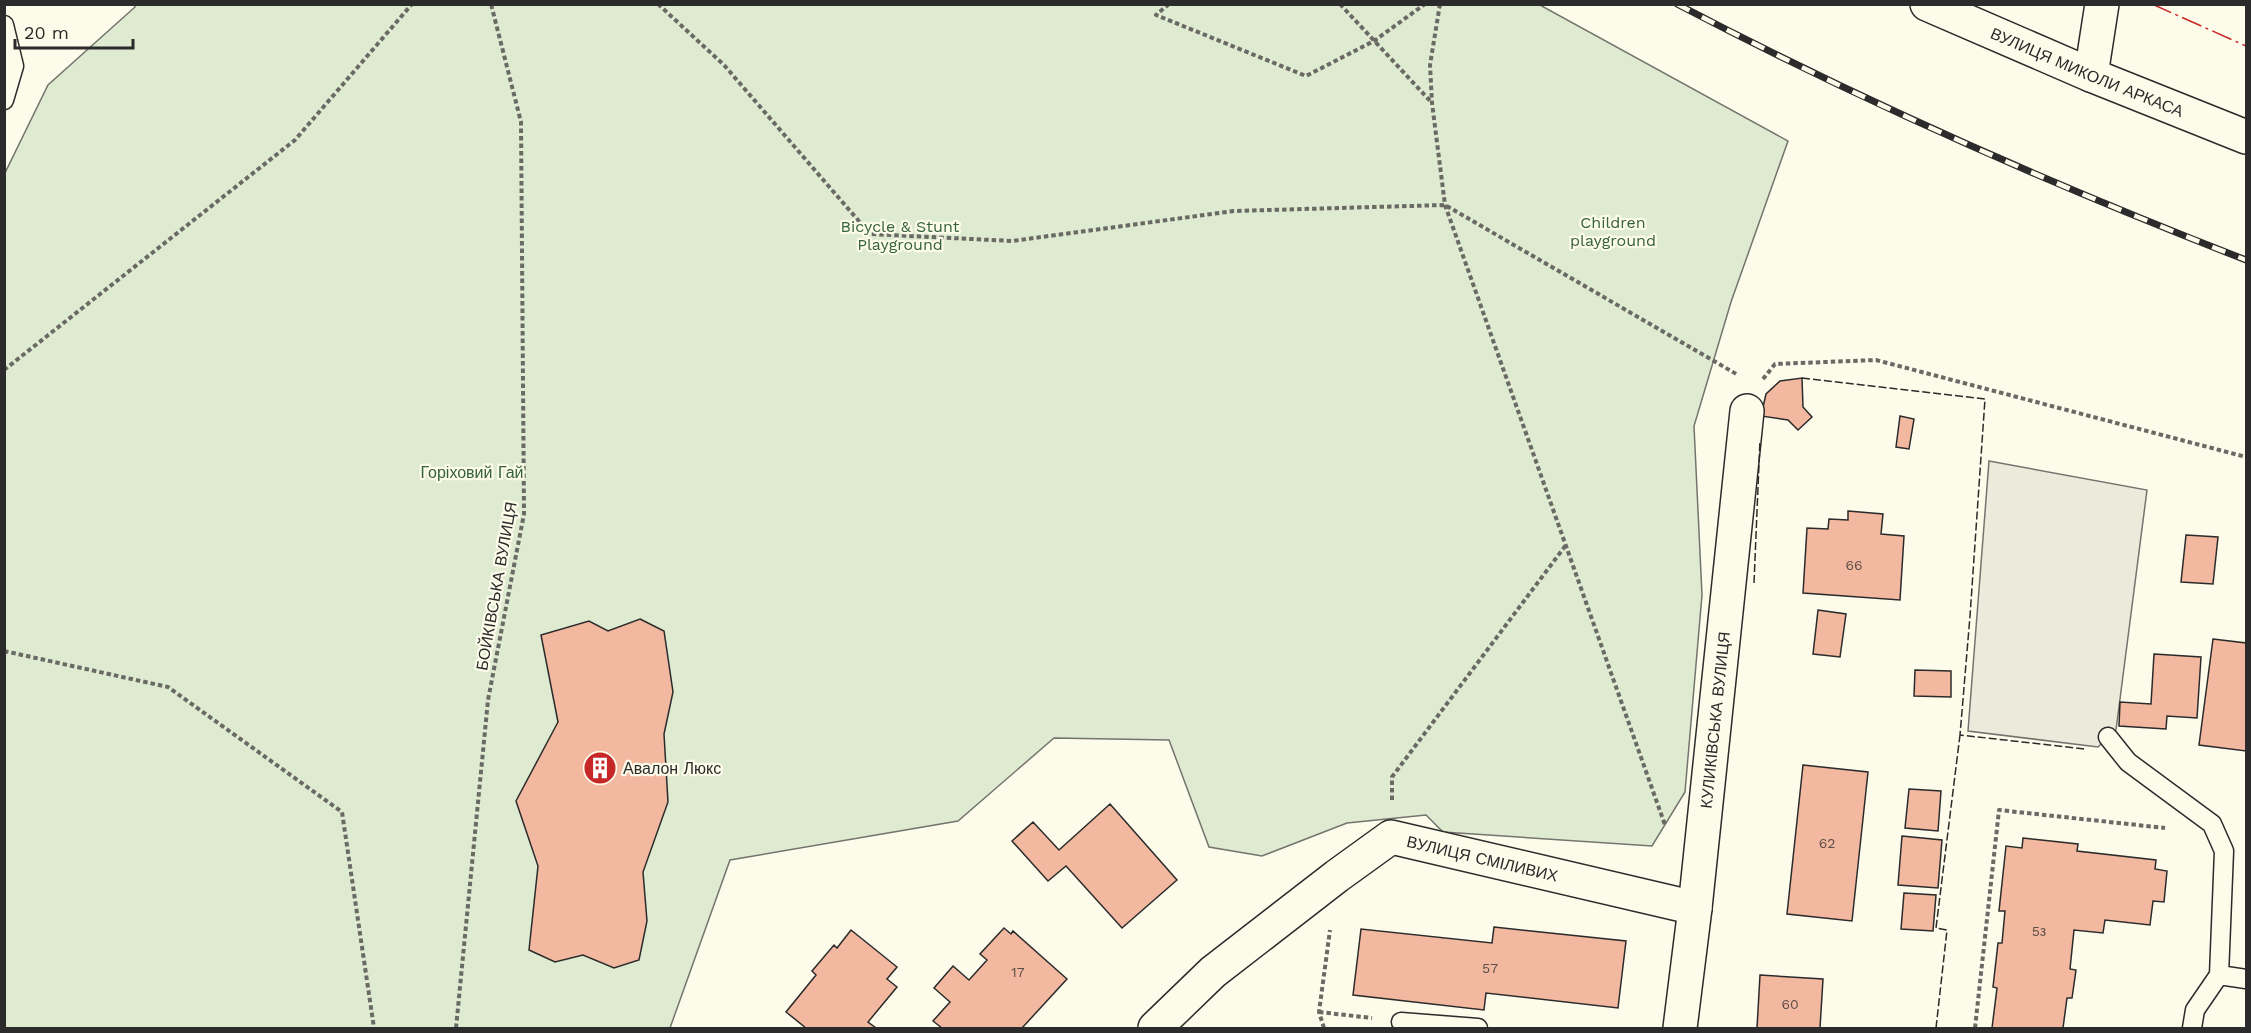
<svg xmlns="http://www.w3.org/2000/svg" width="2251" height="1033" font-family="'Work Sans',sans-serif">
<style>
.green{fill:#deebd1;stroke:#74746e;stroke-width:1.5}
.parking{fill:#eceadb;stroke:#74746e;stroke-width:1.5}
.building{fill:#f2b8a0;stroke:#2b2b2b;stroke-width:1.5}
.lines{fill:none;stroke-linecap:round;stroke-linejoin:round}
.service-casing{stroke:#2b2b2b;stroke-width:21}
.minor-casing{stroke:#2b2b2b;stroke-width:36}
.path{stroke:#6a6964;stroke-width:4;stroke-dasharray:4.5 3;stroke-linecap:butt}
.service{stroke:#fdfbea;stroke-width:18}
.minor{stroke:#fdfbea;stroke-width:33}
.rail-casing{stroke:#2b2b2b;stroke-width:7}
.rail{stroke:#fdfbea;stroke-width:4.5;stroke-dasharray:14;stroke-linecap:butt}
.fence{stroke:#2b2b2b;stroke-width:1.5;stroke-dasharray:8 3;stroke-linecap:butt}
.power{stroke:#c62828;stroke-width:1.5;stroke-dasharray:21 4.5 3 4.5;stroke-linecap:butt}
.labels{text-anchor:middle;stroke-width:4.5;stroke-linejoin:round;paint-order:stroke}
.number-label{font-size:14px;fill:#5d4e48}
.street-label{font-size:16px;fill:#2b2b2b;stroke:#fdfbea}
.park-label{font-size:16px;fill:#34623c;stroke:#fdfbea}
.poi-label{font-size:16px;fill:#2b2b2b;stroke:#fdfbea;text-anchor:start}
</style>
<rect width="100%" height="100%" fill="#fdfbea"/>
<!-- green -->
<path class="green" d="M135,5H1540L1788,141L1731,302L1694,426L1702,595L1685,792L1652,846L1443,832L1426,815L1347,823L1262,856L1209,847L1169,740L1054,738L958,821L730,860L670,1028H5L4,175L48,85L135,7Z"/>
<!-- parking -->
<path class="parking" d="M1989,461L2147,490L2116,730L2098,747L1968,731Z"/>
<!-- building -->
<path class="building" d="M1802,378L1803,407L1812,417L1798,430L1788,420L1761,416L1766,394L1780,381Z
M1900,416L1914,419L1909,449L1896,447Z
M1848,511L1883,514L1881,534L1904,536L1900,600L1803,593L1807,528L1828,529L1829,519L1848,520Z
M2186,535L2218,537L2213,584L2181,582Z
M1818,610L1846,614L1840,657L1813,654Z
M640,619L664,631L673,692L664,734L668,802L643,872L647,921L639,960L614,968L583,955L555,962L529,950L538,866L516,801L558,722L541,635L589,621L608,631Z
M2213,639L2246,643V751L2199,745Z
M2154,654L2201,657L2197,718L2167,716L2166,729L2119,726L2120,702L2151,704Z
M1915,670L1951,671V697L1914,696Z
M1803,765L1868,772L1852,921L1787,914Z
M1909,789L1941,791L1938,831L1905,828Z
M1110,804L1177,880L1122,928L1066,866L1048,881L1012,841L1033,822L1059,850Z
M1902,836L1942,840L1938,888L1898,885Z
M2023,838L2078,844L2077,851L2156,860L2155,869L2167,871L2164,902L2153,901L2150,925L2105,920L2103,933L2074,930L2070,969L2076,970L2072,998H2067L2063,1028H1992L1997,988L1993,987L1998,943H2002L2005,911H1999L2006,846L2022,848Z
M1904,893L1936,895L1933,931L1901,929Z
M1494,927L1626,941L1618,1008L1486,993L1484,1010L1353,995L1361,929L1492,943Z
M1004,928L1011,934L1013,931L1067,979L1022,1028H942L933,1021L950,1002L934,988L953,966L969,980L987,960L980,954Z
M851,930L897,967L887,979L897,987L868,1022L876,1028H806L786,1012L816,975L812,971L834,945L837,948Z
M1760,975L1823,979L1820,1028H1757Z"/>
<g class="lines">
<defs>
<path id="service" d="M4,25L14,66L4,100
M2108,737L2128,762L2212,824L2224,851L2219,975
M1401,1022L1478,1028
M2192,1028L2195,1010L2219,975L2246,979"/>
<g id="minor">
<path id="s1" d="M1927,4L2091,75L2246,137"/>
<path d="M2091,75L2102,4"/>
<path id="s2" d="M1155,1028L1213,972L1337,876L1391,837L1695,908"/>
<path id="s3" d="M1680,1028L1695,908L1747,411"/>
</g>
</defs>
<!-- service casing -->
<use href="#service" class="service-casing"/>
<!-- minor casing -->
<use href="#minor" class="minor-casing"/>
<!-- path -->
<path class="path" d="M658,4L724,65L870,234L1012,241L1234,211L1445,205L1738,375
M1169,4L1156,15L1306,76L1374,41L1425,4
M1340,4L1432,103
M1440,4L1430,65L1432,103L1445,205L1665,825
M4,370L295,140L412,4
M1763,379L1775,364L1876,360L2246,457
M4,651L168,687L342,812L374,1028
M1392,800V777L1566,545
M1319,1012L1372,1018
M456,1028L488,700L524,514L521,122L491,4
M1324,1028L1319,1012L1330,930
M1975,1028L1999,810L2165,828"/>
<!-- service -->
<use href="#service" class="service"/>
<!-- minor -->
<use href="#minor" class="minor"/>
<defs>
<path id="rail" d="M1677,4C1862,101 2053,185 2246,260"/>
</defs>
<!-- rail casing -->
<use href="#rail" class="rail-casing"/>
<!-- rail -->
<use href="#rail" class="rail"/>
<!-- fence -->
<path class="fence" d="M1802,378L1985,399L1970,616L1960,735L2085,749
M1754,583L1760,440
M1936,1028L1947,930L1936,928L1960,735"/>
<!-- power -->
<path class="power" d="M2152,4L2246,46"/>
</g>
<!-- icons -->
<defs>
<symbol id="building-disc" viewBox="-11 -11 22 22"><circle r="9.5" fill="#c62828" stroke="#fdfbea"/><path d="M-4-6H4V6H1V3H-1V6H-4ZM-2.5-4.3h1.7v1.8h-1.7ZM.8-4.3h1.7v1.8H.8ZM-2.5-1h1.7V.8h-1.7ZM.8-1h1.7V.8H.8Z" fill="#fff"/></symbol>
</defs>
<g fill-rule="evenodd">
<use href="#building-disc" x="581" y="749" width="38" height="38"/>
</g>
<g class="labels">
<!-- number labels -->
<g class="number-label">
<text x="1854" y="570">66</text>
<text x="1827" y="848">62</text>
<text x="2039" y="936">5з</text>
<text x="1490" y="973">57</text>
<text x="1018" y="977">17</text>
<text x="1790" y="1009">60</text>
</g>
<!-- street labels -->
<g class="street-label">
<text dy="6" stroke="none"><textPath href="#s1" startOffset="174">ВУЛИЦЯ МИКОЛИ АРКАСА</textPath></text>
<text transform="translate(496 586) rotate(-80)" y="6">БОЙКІВСЬКА ВУЛИЦЯ</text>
<text dy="6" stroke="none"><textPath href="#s3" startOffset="310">КУЛИКІВСЬКА ВУЛИЦЯ</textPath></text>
<text dy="6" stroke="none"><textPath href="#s2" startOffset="398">ВУЛИЦЯ СМІЛИВИХ</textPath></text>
</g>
<!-- park labels -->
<g class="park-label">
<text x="1613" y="228">Children<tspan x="1613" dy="18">playground</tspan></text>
<text x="900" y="232">Bicycle &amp; Stunt<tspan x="900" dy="18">Playground</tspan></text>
<text x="472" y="478">Горіховий Гай</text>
</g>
<!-- poi labels -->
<g class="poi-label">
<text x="623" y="774">Авалон Люкс</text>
</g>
</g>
<!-- border -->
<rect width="2251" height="1033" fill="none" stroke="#2b2b2b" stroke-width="12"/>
<!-- scale -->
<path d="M15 39v9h118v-9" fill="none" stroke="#2b2b2b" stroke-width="3"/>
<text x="24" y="39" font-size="18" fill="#2b2b2b" stroke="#fdfbea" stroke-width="4.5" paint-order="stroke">20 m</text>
</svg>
